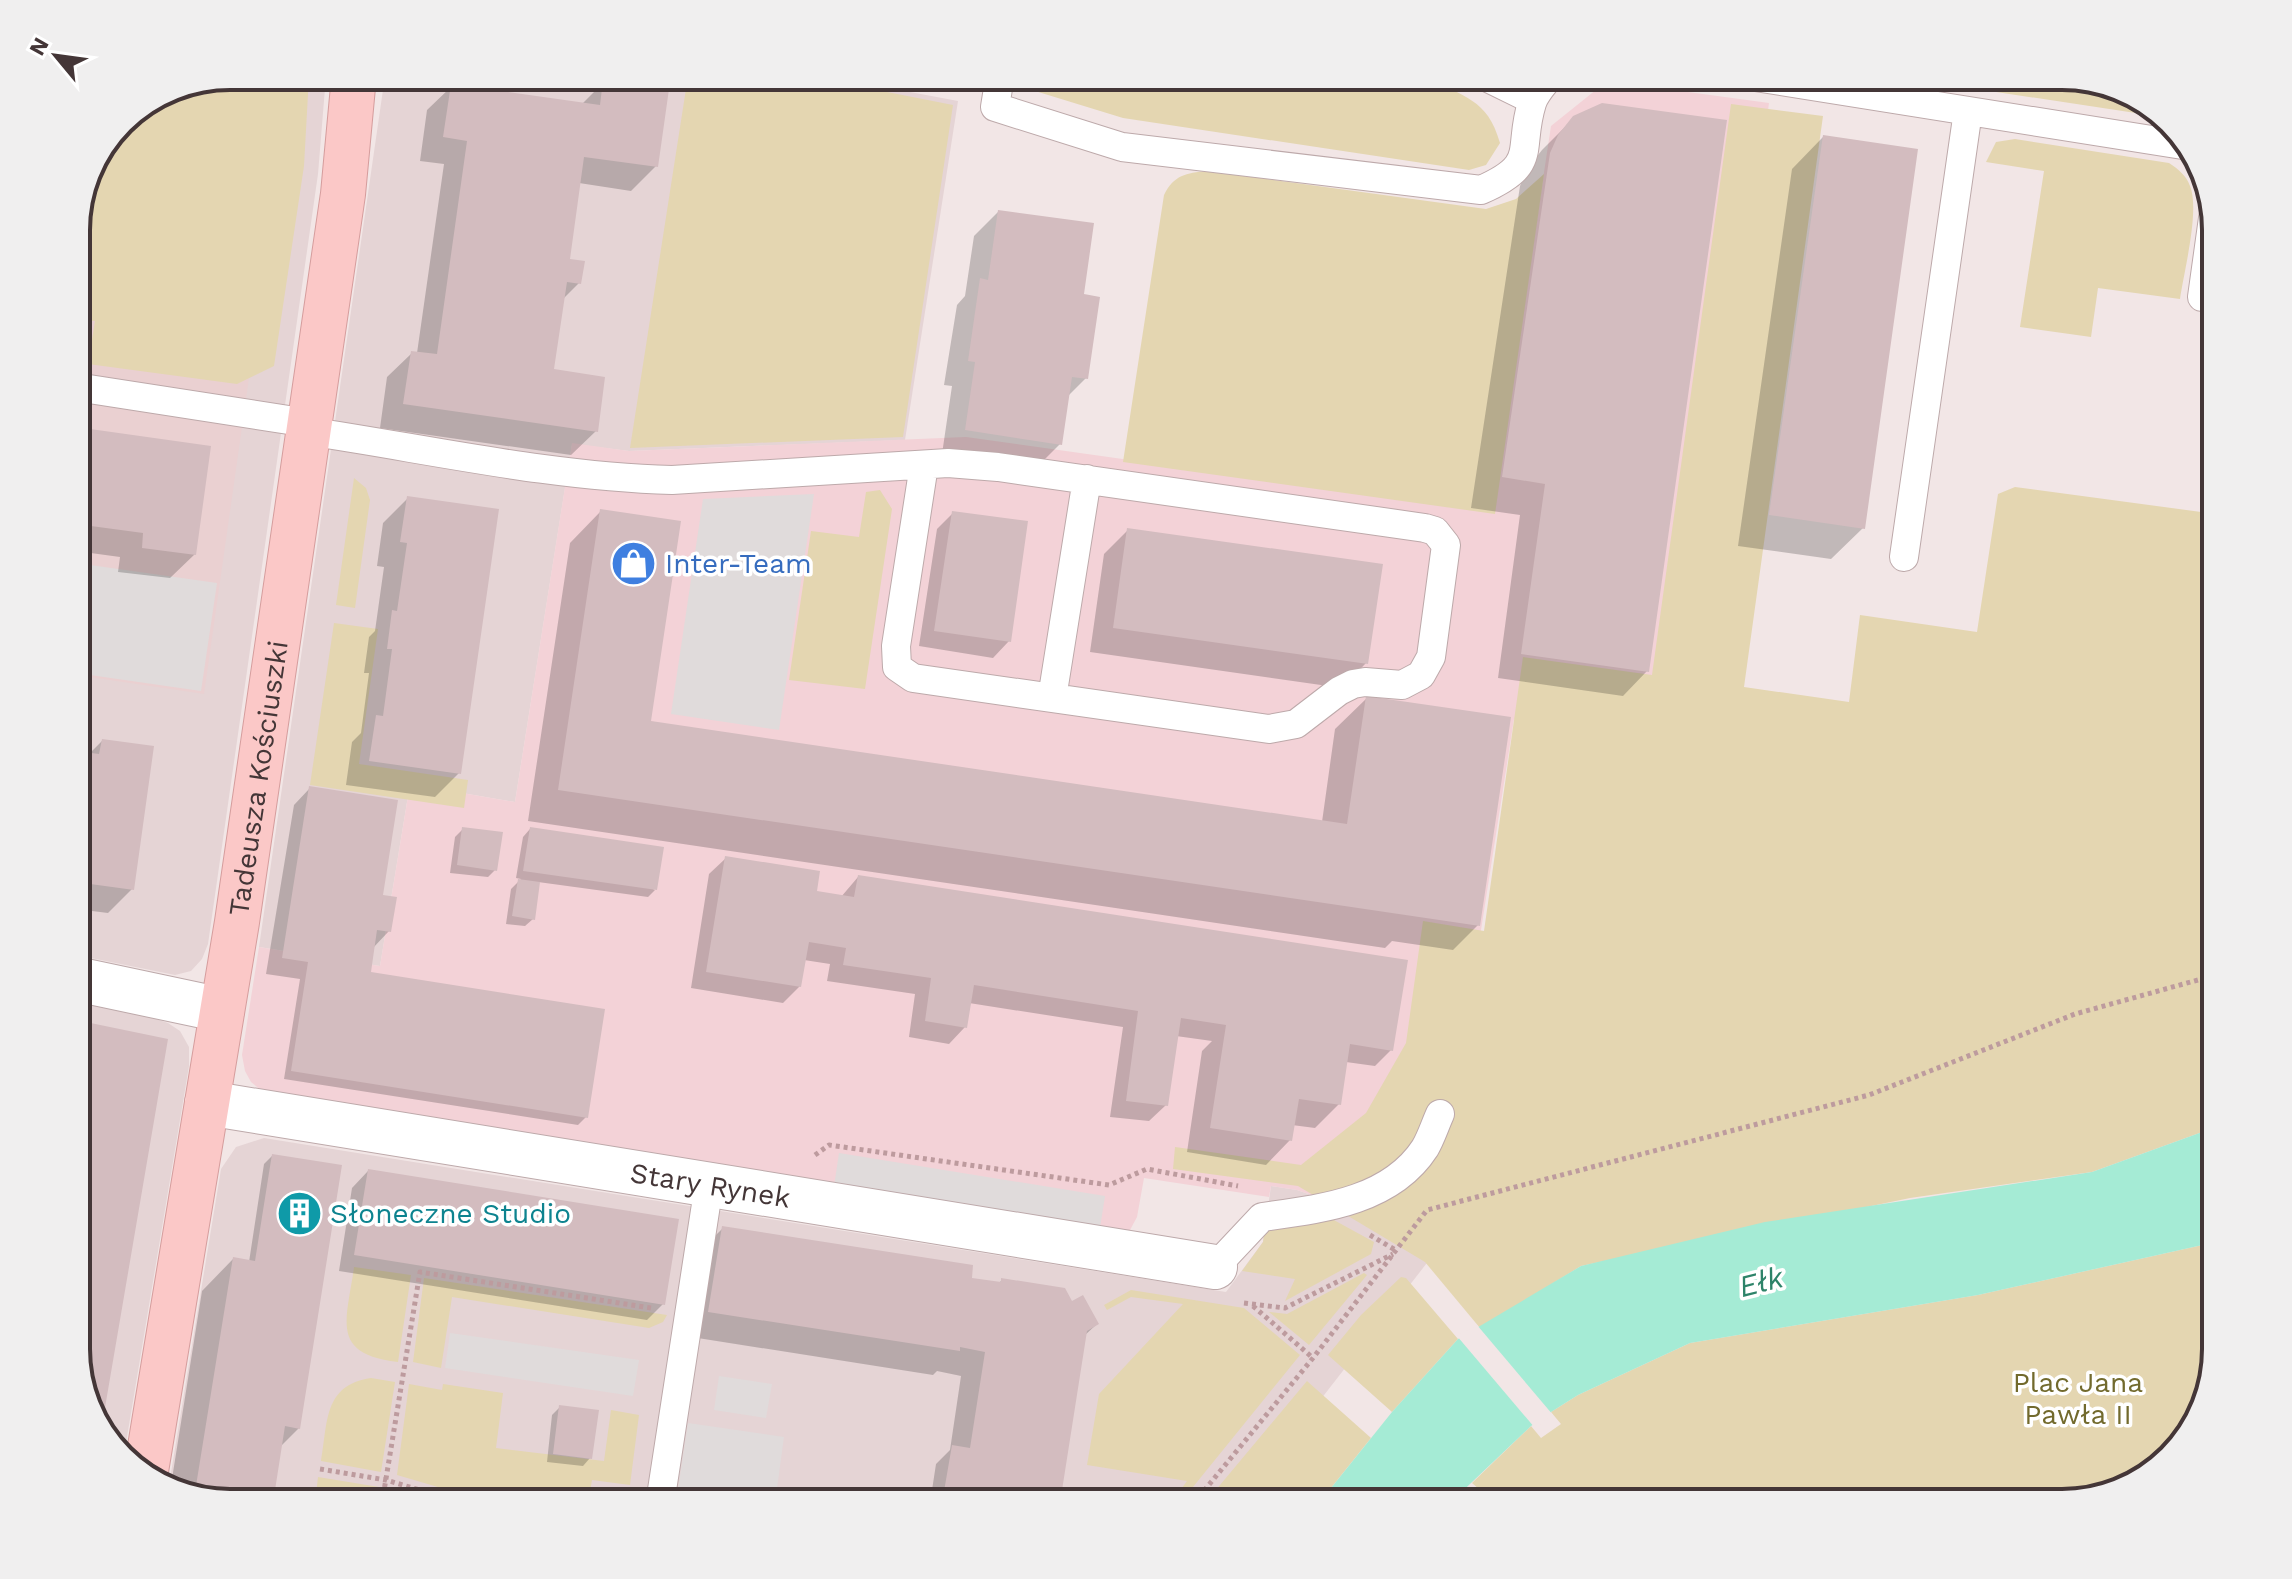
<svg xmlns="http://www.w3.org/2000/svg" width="2292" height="1579" font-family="'Work Sans',sans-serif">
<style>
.residential{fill:#e5d4d5}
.commercial{fill:#f3d2d7}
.education{fill:#ead0d1}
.green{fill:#e4d6b1}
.parking{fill:#e0dbdb}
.water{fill:#a5ebd5}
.pier{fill:#f2e6e6}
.shadow{fill:#0003}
.building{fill:#d3bcbf}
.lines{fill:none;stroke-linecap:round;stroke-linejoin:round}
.lane-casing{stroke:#bda9aa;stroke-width:30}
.street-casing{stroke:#bda9aa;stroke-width:46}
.secondary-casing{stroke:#d59d9d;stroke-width:46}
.path{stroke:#bd9b9e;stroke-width:5;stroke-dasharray:4 4;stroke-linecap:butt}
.lane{stroke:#fff;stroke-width:28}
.street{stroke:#fff;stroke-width:44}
.secondary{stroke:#fbc8c7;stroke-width:44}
.labels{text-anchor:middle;stroke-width:7;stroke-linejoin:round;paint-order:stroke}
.shop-label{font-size:28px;fill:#366cbe;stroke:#fff;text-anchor:start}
.street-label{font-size:28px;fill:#443637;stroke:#fff}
.culture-label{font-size:28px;fill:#0d838f;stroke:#fff;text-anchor:start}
.park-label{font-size:28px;fill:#726a2d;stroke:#fff}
.water-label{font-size:30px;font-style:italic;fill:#2d8369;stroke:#fff}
.rim{fill:none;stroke:#443637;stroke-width:4}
</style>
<rect width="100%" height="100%" fill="#f2e6e6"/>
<!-- residential -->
<path class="residential" d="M230,76H326L318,174L208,944L202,959L191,971L175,975L76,955V220L121,121L171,88Z
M385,76H825L958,101L905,440L629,451L572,444L515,802L410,784L380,966L259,947Z
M76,1001L147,1016L168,1023L180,1031L189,1047V1066L124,1455L96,1426L76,1359Z
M264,1138L1226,1292L1263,1242L1271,1186L1297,1190L1340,1205L1430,1259L1240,1503H230L169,1485L221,1169L236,1147Z"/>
<!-- commercial -->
<path class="commercial" d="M1607,81L1769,103L1681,744L1514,719L1463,1045L1340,1205L1297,1190L1271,1186L1269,1197L1144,1178L1137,1217L1130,1230L1121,1233L262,1091L251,1082L245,1071L242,1055L259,947L380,966L410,784L515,802L572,443L629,451L966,437L1493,511L1551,126Z"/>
<!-- education -->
<path class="education" d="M230,76H292L204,694L76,675V220L121,121L171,88Z"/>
<!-- green -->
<path class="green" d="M230,76H309L304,166L274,366L237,384L88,364L95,321L76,319V220L121,121L171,88Z
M688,76H806L953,105L903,437L630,448Z
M1018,76H1429C1463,99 1487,97 1500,143L1486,165L1469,170L1123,118L1022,87Z
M1891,76H2062L2148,102L2162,117Z
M1731,104L1823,116L1744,687L1849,702L1860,615L1977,632L1998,494L2015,487L2216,514V1127L2092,1172L1910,1198L1581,1266L1480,1328L1425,1262L1298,1186L1173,1169L1175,1147L1301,1165L1366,1113L1406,1043L1423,921L1484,931L1523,657L1652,675Z
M2015,139L2169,163C2178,169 2186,175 2190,186C2200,210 2184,271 2180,299L2098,288L2091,337L2020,327L2044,171L1986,162L1996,142Z
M1207,171L1486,209L1516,199L1544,174L1495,514L1123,462L1164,195C1174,175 1186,173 1207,171Z
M354,478L366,488L370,500L355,608L336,605Z
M880,490L892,509L865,689L789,680L811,531L859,537L866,492Z
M334,623L378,629L359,764L468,780L464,808L310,785Z
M1332,1219L1374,1242L1371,1254L1285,1301L1295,1279L1242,1271L1263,1242L1265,1227Z
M2216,1242V1350L2190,1435L2131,1487L2063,1503H1486L1493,1494L1480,1490L1472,1483L1531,1426L1541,1438L1561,1424L1551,1412L1578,1395L1690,1343L1978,1295Z
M354,1267L411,1275L398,1362C329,1354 347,1320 354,1267Z
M1364,1273L1367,1275L1309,1345L1269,1312L1287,1314Z
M1401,1277L1406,1278L1458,1339L1392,1412L1328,1355L1361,1315Z
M424,1278L667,1315L663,1322L649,1328L452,1297L441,1368L413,1362Z
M1131,1290L1244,1308L1300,1355L1180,1503H1171L1187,1481L1087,1465L1099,1394L1183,1304L1131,1297L1107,1310L1104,1305Z
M371,1378L395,1382L381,1472L321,1461C328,1423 323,1385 371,1378Z
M1307,1381L1371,1438L1319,1503H1205Z
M409,1384L442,1390L443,1384L503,1393L496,1448L604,1461L611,1410L639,1415L630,1485L592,1480L588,1503L465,1495L397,1475Z
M318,1477L379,1487L376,1503H315Z"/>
<!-- parking -->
<path class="parking" d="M814,494L779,730L671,714L703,499Z
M76,563L217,583L201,691L76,673Z
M839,1153L1105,1196L1100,1228L834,1186Z
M450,1333L639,1360L633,1396L445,1368Z
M719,1376L772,1384L766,1418L714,1410Z
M688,1423L784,1437L775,1503H676Z"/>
<!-- water -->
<path class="water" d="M2216,1127V1242L1978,1295L1690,1343L1578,1395L1551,1412L1531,1426L1450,1503H1319L1392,1412L1458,1339L1581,1266L1765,1222L2092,1172Z"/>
<!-- pier -->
<path class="pier" d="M1477,1325L1553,1415L1535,1428L1457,1336Z"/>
<!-- shadow -->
<path class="shadow" d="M604,82L656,166L631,191L579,183L568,261L579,283L562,300L552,371L596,431L571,455L380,428L387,377L412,353H417L444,164L420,161L427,110L452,86L582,104Z
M1574,118L1647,671L1623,696L1498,678L1520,515L1471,508L1520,186L1527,169L1542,150Z
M1823,137L1863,528L1831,559L1738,546L1792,169Z
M998,212L1082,296L1086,378L1067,397L1060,444L1036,468L942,454L952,386L944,385L957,305L965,296L974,236Z
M76,430L195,554L170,578L118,572L120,557L76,551Z
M408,498L459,773L435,797L346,785L352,742L361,733L369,673H364L369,637L375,631L384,567L377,566L383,523Z
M601,511L649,723L1322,822L1335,729L1367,698L1478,925L1453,950L1392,941L1385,948L528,821L570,543Z
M953,513L1009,641L993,658L919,646L937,529Z
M1128,530L1366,663L1342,688L1090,652L1104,554Z
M102,741L132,889L108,913L76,909V753L88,755Z
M310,788L381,896L389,931L373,948L367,973L586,1117L578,1125L284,1079L300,979L266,974L294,805Z
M463,829L495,870L488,877L450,873L455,837Z
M530,829L655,890L648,897L538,882L533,919L525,926L506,924L511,889L521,879L516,878L523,837Z
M726,858L815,893L841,897L858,877L1391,1050L1375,1066L1346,1062L1339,1104L1315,1128L1292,1125L1290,1140L1266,1165L1187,1152L1202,1051L1212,1041L1176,1036L1166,1105L1149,1121L1110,1117L1123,1027L969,1003L965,1027L949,1044L909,1037L915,994L827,981L830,964L804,960L800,986L783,1003L691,988L709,874Z
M272,1156L299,1428L280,1447L271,1503H230L171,1485L202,1291L233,1259L249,1262L264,1164Z
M368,1171L663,1304L647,1320L339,1271L352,1188Z
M723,1228L969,1279L998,1284L1002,1280L1072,1303L1097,1324L1084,1336L1058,1503H930L936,1464L950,1450L961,1376L937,1371L933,1375L685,1336L698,1253Z
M560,1407L590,1458L583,1466L547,1462L552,1415Z"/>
<!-- building -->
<path class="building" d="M603,80L669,89L658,167L584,157L570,259L585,261L581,284L567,282L554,369L605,377L598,432L403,404L411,351L437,354L467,141L443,137L451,84L600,105Z
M1602,103L1727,120L1649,672L1521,654L1545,484L1502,477L1550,153L1558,135L1573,116Z
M1823,135L1918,149L1865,529L1769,515Z
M998,210L1094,223L1084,294L1100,297L1088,379L1072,377L1062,445L965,430L975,362L968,361L980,278L988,280Z
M76,427L211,446L196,555L142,548L143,533L76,524Z
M407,496L499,509L461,774L369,761L376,715L383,716L392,649H387L392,610L397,611L407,543L400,542Z
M600,509L681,521L651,721L1347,824L1366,696L1511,717L1480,926L558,790Z
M952,511L1028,521L1011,642L934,631Z
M1127,528L1383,564L1368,664L1113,628Z
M102,739L154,746L134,890L83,883L84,871L76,869V751L99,754Z
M309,786L398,800L383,895L397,897L391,932L377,930L371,972L605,1009L588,1118L291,1071L308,962L282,958Z
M462,827L503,832L497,871L457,865Z
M530,827L664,847L657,890L523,871Z
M725,856L820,871L817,891L854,897L858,875L1408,960L1393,1051L1350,1044L1341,1105L1299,1099L1292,1141L1210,1128L1226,1025L1181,1018L1168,1106L1126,1101L1138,1011L974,985L967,1028L925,1021L931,978L843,965L846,948L809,942L801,987L706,972Z
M518,879L540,882L535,920L512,916Z
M76,1020L168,1039L101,1431L96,1426L76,1359Z
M272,1154L342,1165L300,1429L285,1426L273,1503H230L195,1492L233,1257L255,1261Z
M368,1169L679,1219L665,1305L354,1255Z
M722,1226L973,1265L972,1278L1001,1282V1278L1065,1288L1072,1301L1083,1295L1099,1324L1087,1331L1060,1503H942L952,1445L970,1448L985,1352L960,1347V1351L708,1312Z
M559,1405L599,1410L592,1459L553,1454Z"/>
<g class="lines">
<defs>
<path id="lane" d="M1000,76L995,107L1122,147L1481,190C1540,164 1517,151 1532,103C1535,93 1544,84 1550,76
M1484,76L1533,100
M1749,76L2189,146
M2202,297L2213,218
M76,387L308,423
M307,431C428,449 550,477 672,480L948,463L998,467L1425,528L1435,531L1446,545L1431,657L1421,675L1402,685L1365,682L1353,684L1339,691L1296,724L1269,729L913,678L897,667L896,646L924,465
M1904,557L1968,111
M1052,698L1087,479
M1215,1267L1262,1217C1320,1209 1390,1202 1425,1148C1431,1138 1435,1125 1440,1114
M660,1503L709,1185"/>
<g id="street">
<path d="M76,979L222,1010"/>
<path id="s1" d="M207,1103L1215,1267"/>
</g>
<g id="secondary">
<path id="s2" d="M145,1477L237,922L343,194L354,76"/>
</g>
</defs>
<!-- lane casing -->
<use href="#lane" class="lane-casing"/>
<!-- street casing -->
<use href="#street" class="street-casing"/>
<!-- secondary casing -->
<use href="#secondary" class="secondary-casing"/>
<!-- path -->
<path class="path" d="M815,1155L829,1145L1109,1185L1147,1169L1238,1186
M1370,1235L1397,1251
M1244,1303L1285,1308L1393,1254
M1253,1306L1313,1358
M320,1469L386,1480L463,1503
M2109,1492L2139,1479
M382,1503L420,1272L651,1308
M1194,1503L1313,1358L1427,1210L1869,1095L2075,1014L2216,975"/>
<!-- lane -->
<use href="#lane" class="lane"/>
<!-- street -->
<use href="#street" class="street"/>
<!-- secondary -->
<use href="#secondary" class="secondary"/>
</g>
<!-- icons -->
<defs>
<symbol id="shop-disc" viewBox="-11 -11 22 22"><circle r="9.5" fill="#3f7fe0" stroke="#fff"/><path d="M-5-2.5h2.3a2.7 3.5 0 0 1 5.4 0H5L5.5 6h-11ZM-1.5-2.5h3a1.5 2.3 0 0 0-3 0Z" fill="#fff"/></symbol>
<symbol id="building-disc" viewBox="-11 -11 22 22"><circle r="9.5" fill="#0f9aa8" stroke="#fff"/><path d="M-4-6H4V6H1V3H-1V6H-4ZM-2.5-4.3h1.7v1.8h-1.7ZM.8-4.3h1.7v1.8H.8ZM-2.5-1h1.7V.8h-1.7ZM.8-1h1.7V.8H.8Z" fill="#fff"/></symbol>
</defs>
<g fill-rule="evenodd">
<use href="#shop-disc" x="608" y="538" width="51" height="51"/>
<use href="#building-disc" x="274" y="1188" width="51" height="51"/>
</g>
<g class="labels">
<!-- shop labels -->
<g class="shop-label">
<text x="665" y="573">Inter-Team</text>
</g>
<!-- street labels -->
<g class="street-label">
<text dy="10" stroke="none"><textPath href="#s2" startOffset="708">Tadeusza Kościuszki</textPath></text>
<text dy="10" stroke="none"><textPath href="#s1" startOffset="510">Stary Rynek</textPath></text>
</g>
<!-- culture labels -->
<g class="culture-label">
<text x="330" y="1223">Słoneczne Studio</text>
</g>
<!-- park labels -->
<g class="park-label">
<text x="2078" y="1392">Plac Jana<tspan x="2078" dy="32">Pawła II</tspan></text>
</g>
<!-- water labels -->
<g class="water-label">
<text transform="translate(1761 1282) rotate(-14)" y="10">Ełk</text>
</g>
</g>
<!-- crop -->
<path d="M0 0H2292V1579H0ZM230 90H2062A140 140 0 0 1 2202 230V1349A140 140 0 0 1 2062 1489H230A140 140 0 0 1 90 1349V230A140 140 0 0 1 230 90Z" fill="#f0efef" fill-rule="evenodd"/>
<path class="rim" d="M230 90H2062A140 140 0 0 1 2202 230V1349A140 140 0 0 1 2062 1489H230A140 140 0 0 1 90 1349V230A140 140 0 0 1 230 90Z"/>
<!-- north arrow -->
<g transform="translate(56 56) rotate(299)" stroke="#ffffff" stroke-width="6" paint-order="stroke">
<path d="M0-6L14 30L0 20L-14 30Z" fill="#443637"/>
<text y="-12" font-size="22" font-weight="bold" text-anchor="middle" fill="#443637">N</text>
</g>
</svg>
